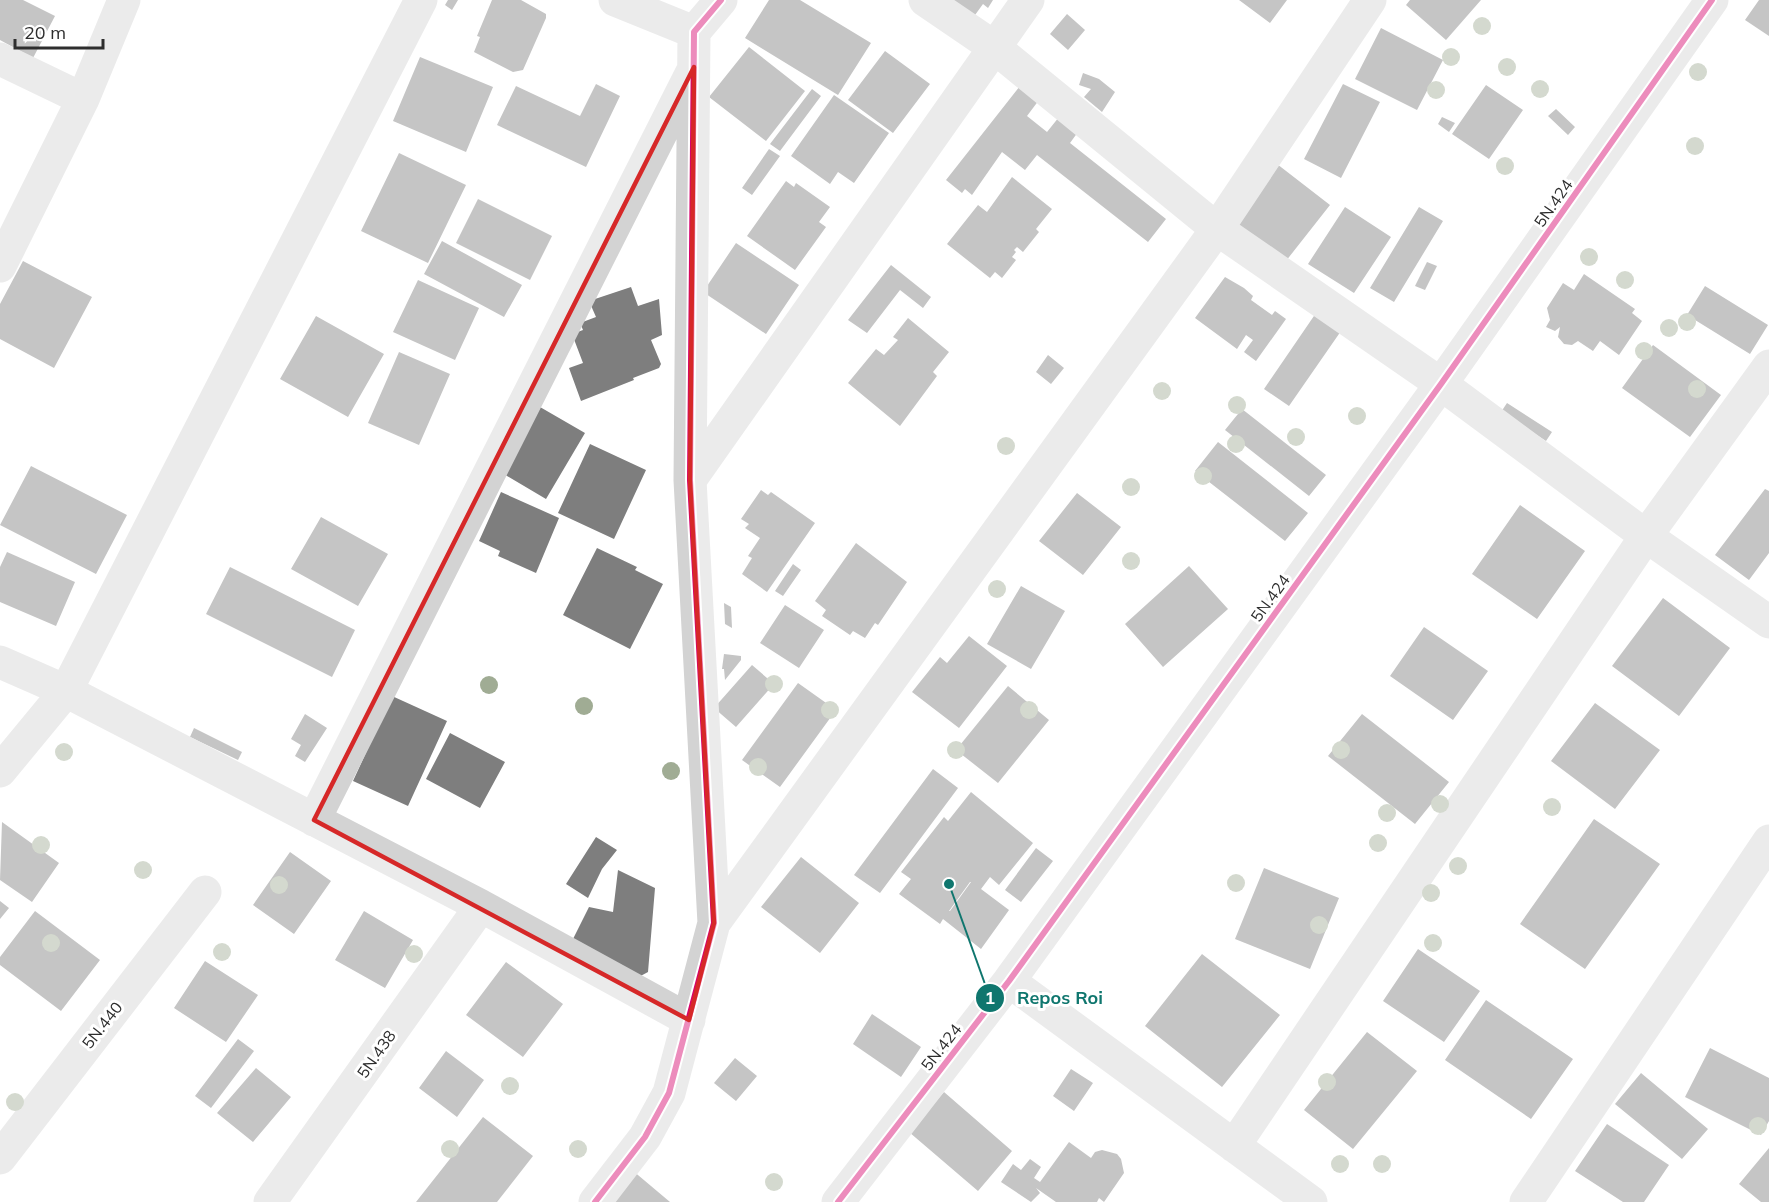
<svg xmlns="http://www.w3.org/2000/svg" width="1769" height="1202" font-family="Mulish,sans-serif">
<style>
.building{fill:#7e7e7e;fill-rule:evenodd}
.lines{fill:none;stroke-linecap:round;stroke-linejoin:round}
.minor{stroke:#d3d3d3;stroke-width:33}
.cycleway-casing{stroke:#fff;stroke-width:10}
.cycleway{stroke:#d6006c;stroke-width:6}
.tree{fill:#a0ac94}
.marked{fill:none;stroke:#d62828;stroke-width:4.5;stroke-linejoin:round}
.labels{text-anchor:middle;stroke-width:6;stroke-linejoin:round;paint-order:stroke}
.street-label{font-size:16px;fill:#2e2e2e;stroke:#fff}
.leader{fill:none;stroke:#0f766e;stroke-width:2}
.callout-dot{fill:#0f766e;stroke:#fff;stroke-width:2}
.mark-label{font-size:18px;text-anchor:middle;font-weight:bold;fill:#fff}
.callout-label{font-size:18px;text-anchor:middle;font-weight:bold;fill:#0f766e;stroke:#fff;stroke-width:6;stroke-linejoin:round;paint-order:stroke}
</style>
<rect width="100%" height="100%" fill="#fff"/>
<!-- building -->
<path class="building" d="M0,0H23L55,16L33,58L0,40Z
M448,0H458L452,10L445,5Z
M492,0H521L546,14V18L523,70L513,72L474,52L480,37L477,36Z
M769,0H800L871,43L838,95L745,38Z
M945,0H993L988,8L983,4L975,15Z
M1239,0H1287L1270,23Z
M1410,0H1481L1446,40L1406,5Z
M1759,0H1769V36L1745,20Z
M1067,14L1085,30L1068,50L1050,34Z
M1381,28L1443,60L1417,110L1355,79Z
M749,47L805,91L766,141L709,97Z
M885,51L930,84L893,133L848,100Z
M420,57L493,87L466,152L393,121Z
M1083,73L1099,79L1115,92L1102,112L1084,97L1091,89L1079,85Z
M596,84L620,96L586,167L497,125L516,86L580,116Z
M1343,84L1380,102L1341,178L1304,159Z
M1486,85L1523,110L1489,159L1452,134Z
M1020,86L1039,100L1027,116L1047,132L1059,117L1078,132L1070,143L1166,219L1148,242L1037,155L1025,170L1002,152L972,195L965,189L962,193L946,180Z
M812,89L821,96L780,151L770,144Z
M834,95L889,133L854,183L838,172L830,184L791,156Z
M1556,109L1575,127L1568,135L1548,116Z
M1442,117L1455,123L1449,132L1438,124Z
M769,149L780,156L752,195L742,188Z
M399,153L466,185L428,263L361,231Z
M1277,164L1330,205L1282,266L1229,225Z
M1012,177L1052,209L1036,229L1039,232L1023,252L1017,247L1014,250L1016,252L1012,257L1016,260L1002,278L995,272L990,278L947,244L978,205L987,212Z
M786,181L794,187L796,183L830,207L819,222L826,227L795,270L747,236Z
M478,199L552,236L530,280L456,243Z
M1345,207L1391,237L1354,293L1308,264Z
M1419,207L1443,221L1394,302L1370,288Z
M442,241L522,285L504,317L424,274Z
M736,243L799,285L766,334L703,292Z
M23,261L92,297L54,368L0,339V304Z
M1427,262L1437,266L1425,290L1415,286Z
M891,265L931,297L923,308L900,290L867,333L848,320Z
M1584,274L1635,309L1632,313L1642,321L1619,355L1600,341L1593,351L1578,341L1572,345L1564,344L1558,337L1560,327L1555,331L1546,327L1550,320L1547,308L1563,283L1574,290Z
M1225,277L1244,288L1253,296L1251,300L1272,315L1275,311L1286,319L1256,361L1244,352L1253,340L1246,335L1237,349L1195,318Z
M418,280L479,308L455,360L393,332Z
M1705,286L1768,325L1750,354L1687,315Z
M631,287L638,306L659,299L662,335L651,340L661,364L659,368L633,378L634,380L581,401L569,368L583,363L572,334L583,330L580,323L596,317L589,301Z
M1316,313L1341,331L1289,406L1264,389Z
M316,316L384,354L348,417L280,379Z
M908,318L949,352L933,372L937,376L900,426L848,383L876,349L884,355L898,340L893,337Z
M1653,345L1721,395L1690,437L1622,388Z
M399,352L450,374L419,445L368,423Z
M1048,355L1064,368L1051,384L1036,372Z
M1507,403L1552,432L1546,441L1501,412Z
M540,407L585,433L546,499L502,473Z
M1242,409L1326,475L1309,496L1225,430Z
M1218,442L1308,513L1285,541L1195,471Z
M590,444L646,470L614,539L558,513Z
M31,466L127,515L96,574L0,525Z
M1765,489L1769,491V553L1749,580L1715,555Z
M761,490L768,495L771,492L815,523L767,592L742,574L752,558L748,556L760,538L745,528L749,524L741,519Z
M501,492L559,518L536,573L498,556L500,551L479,541Z
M1077,493L1121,527L1083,575L1039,541Z
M1520,505L1585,551L1537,619L1472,574Z
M321,517L388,554L358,606L291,569Z
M856,543L907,582L878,625L875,623L865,638L853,631L850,635L822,616L826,610L815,601Z
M597,548L637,567L635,570L663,584L630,649L563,615Z
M7,552L75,582L56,626L0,602V567Z
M793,564L801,570L783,596L775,591Z
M1189,566L1228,609L1163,667L1125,624Z
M230,567L355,630L332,677L206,614Z
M1021,586L1065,611L1031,669L987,644Z
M1663,598L1730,648L1679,716L1612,666Z
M724,603L731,607L732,628L725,624Z
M785,605L824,630L799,668L760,643Z
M1424,627L1488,671L1453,720L1390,676Z
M969,636L1007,666L959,728L912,692L940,657L947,663Z
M724,654L741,656V660L725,680L724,669H722Z
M752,665L774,684L736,727L714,708Z
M798,683L836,710L780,787L742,760Z
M1008,686L1049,720L998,783L956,750Z
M392,696L447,721L408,806L353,781Z
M1595,703L1660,750L1615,809L1551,761Z
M305,714L327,728L305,762L295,756L301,745L291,739Z
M1362,714L1449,782L1415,824L1328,756Z
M194,728L242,752L238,760L190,737Z
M450,733L505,762L480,808L426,779Z
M933,769L958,788L880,893L854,875Z
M971,792L1033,843L999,885L990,877L981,889L1009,910L981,949L943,919L940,924L899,894L911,879L901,872L944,817L948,821ZM970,882H971L950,911H949Z
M1594,819L1660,864L1585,969L1520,924Z
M2,822L59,863L32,902L0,880Z
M596,837L617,850L602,869L588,898L566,884Z
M1036,848L1053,861L1021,902L1005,890Z
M290,852L331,881L294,934L253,905Z
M801,857L859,903L820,953L761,907Z
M1264,868L1339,898L1310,969L1235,939Z
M618,870L655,888L648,972L635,979L570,945L589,907L613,912Z
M0,901L9,908L0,919Z
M35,911L100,960L61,1011L0,965V957Z
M364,911L413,940L385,988L335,960Z
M1418,949L1480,991L1444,1042L1383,1001Z
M1202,954L1280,1015L1222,1087L1145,1026Z
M205,961L258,995L226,1042L174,1008Z
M506,962L563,1004L523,1057L466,1015Z
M1486,1000L1573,1059L1531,1119L1445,1060Z
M872,1014L921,1047L901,1077L853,1044Z
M1367,1032L1417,1071L1353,1149L1304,1110Z
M238,1039L254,1051L211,1108L195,1096Z
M1710,1048L1769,1078V1121L1761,1135L1685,1097Z
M446,1051L484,1080L457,1117L419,1088Z
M735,1058L757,1076L736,1101L714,1083Z
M256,1068L291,1097L253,1142L217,1113Z
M1071,1069L1093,1083L1074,1111L1053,1096Z
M1641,1073L1708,1129L1682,1159L1615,1104Z
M944,1092L1012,1151L978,1191L909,1132Z
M483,1117L533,1156L497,1202H416Z
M1607,1124L1669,1165L1644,1202H1623L1575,1171Z
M1069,1142L1091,1158L1095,1152L1102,1150L1117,1154L1121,1159L1124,1173L1104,1202L1099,1198L1097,1202H1056L1036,1188L1040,1193L1031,1202L1001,1182L1013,1164L1021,1170L1030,1159L1041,1167L1034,1178L1040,1182Z
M1769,1148V1202H1761L1739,1184Z
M632,1170L670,1202H604Z"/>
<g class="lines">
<!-- minor -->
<path class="minor" d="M615,0L694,32
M925,0L994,47L1217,229L1441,384L1646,536L1769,622
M0,59L83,99
M0,266L83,99L124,0
M690,480L1028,0
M0,662L66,691L481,906L689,1020
M0,771L66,691L421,0
M314,820L691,74
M714,923L1217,229L1370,0
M1009,981L1311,1202
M1234,1146L1646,536L1769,366
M0,1158L205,892
M270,1202L481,906
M595,1202L645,1137L669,1093L714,923L690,480L694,32L721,0
M838,1202L1009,981L1441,384L1712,0
M1526,1202L1769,841"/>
<defs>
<path id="cycleway" d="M595,1202L645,1137L669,1093L714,923L690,480L694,32L721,0
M838,1202L1009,981L1441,384L1712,0"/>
</defs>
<!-- cycleway casing -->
<use href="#cycleway" class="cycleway-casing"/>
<!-- cycleway -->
<use href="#cycleway" class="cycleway"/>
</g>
<!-- trees -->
<g class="tree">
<circle cx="1482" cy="26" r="9"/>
<circle cx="1451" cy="57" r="9"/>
<circle cx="1507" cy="67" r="9"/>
<circle cx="1698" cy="72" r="9"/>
<circle cx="1540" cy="89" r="9"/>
<circle cx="1436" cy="90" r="9"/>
<circle cx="1695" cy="146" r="9"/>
<circle cx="1505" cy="166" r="9"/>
<circle cx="1589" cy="257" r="9"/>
<circle cx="1625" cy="280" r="9"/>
<circle cx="1687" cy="322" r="9"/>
<circle cx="1669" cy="328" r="9"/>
<circle cx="1644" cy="351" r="9"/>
<circle cx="1697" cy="389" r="9"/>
<circle cx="1162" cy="391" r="9"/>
<circle cx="1237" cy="405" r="9"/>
<circle cx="1357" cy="416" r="9"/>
<circle cx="1296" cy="437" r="9"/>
<circle cx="1236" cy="444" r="9"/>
<circle cx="1006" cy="446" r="9"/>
<circle cx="1203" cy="476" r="9"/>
<circle cx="1131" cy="487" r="9"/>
<circle cx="1131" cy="561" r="9"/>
<circle cx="997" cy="589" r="9"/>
<circle cx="774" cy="684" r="9"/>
<circle cx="489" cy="685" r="9"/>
<circle cx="584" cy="706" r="9"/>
<circle cx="830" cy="710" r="9"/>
<circle cx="1029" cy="710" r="9"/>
<circle cx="956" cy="750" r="9"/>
<circle cx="1341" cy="750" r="9"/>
<circle cx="64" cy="752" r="9"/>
<circle cx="758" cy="767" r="9"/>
<circle cx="671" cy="771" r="9"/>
<circle cx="1440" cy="804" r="9"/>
<circle cx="1552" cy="807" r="9"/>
<circle cx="1387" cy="813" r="9"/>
<circle cx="1378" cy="843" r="9"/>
<circle cx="41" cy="845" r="9"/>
<circle cx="1458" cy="866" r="9"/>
<circle cx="143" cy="870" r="9"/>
<circle cx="1236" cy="883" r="9"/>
<circle cx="279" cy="885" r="9"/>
<circle cx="1431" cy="893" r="9"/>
<circle cx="1319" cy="925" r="9"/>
<circle cx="51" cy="943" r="9"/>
<circle cx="1433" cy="943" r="9"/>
<circle cx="222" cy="952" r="9"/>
<circle cx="414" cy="954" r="9"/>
<circle cx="1327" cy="1082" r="9"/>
<circle cx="510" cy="1086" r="9"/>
<circle cx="15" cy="1102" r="9"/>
<circle cx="1758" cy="1126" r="9"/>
<circle cx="450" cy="1149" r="9"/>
<circle cx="578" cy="1149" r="9"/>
<circle cx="1340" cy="1164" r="9"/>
<circle cx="1382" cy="1164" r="9"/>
<circle cx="774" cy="1182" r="9"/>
</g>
<!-- marked area -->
<path d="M0 0H1769V1202H0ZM694,67L690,480L714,923L689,1020L314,820Z" fill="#fff" fill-opacity=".55" fill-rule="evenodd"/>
<path class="marked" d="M694,67L690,480L714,923L689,1020L314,820Z"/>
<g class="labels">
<!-- street labels -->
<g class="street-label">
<text transform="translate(1553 203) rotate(-55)" y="6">5N.424</text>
<text transform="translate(1270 598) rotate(-54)" y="6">5N.424</text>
<text transform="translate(102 1025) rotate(-52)" y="6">5N.440</text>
<text transform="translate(941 1047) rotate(-52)" y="6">5N.424</text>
<text transform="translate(376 1054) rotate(-55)" y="6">5N.438</text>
</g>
</g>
<!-- callouts -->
<path class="leader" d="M949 884L990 998"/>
<g class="callout-dot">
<circle cx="949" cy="884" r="6"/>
<circle cx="990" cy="998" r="15"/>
</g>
<g class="mark-label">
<text x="990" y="1004">1</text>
</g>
<g class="callout-label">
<text x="1060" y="1004">Repos Roi</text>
</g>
<!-- scale -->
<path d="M15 39v9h88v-9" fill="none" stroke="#2e2e2e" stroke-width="3"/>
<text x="24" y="39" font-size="18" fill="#2e2e2e" stroke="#ffffff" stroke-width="4.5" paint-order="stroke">20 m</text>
</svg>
